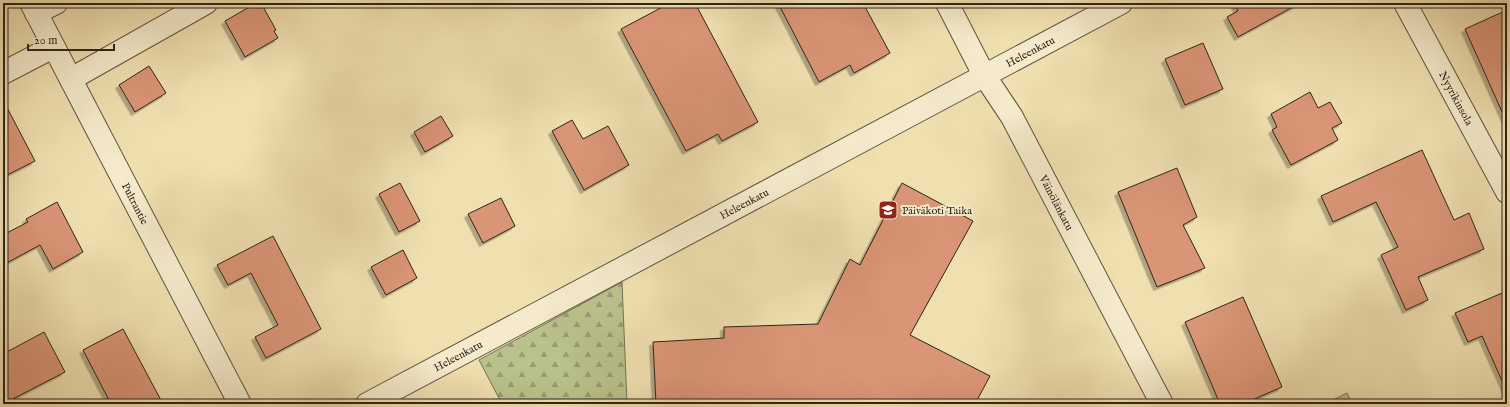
<svg xmlns="http://www.w3.org/2000/svg" width="1510" height="407" font-family="'IM FELL English',serif">
<style>
.green{fill:#bac28b;stroke:#747353}
.forest{fill:url(#forest-firs);stroke:#747353}
.building{fill:#da9576;stroke:#2d241b;filter:url(#shadow)}
.lines{fill:none;stroke-linecap:round;stroke-linejoin:round}
.minor-casing{stroke:#5e5340;stroke-width:24}
.minor{stroke:#f5ebcc;stroke-width:22}
.labels{text-anchor:middle;stroke-width:4;stroke-linejoin:round;paint-order:stroke}
.street-label{font-size:11px;fill:#2d241b;stroke:#f5ebcc}
.poi-label{font-size:11px;fill:#2d241b;stroke:#f5ebcc;text-anchor:start}
</style>
<defs>
<pattern id="forest-firs" width="22" height="20" patternUnits="userSpaceOnUse"><rect width="22" height="20" fill="#bac28b"/><path d="M5 1l3.5 6h-7zM16 11l3.5 6h-7z" fill="#989d71"/></pattern>
<filter id="shadow"><feDropShadow dx="-3.5" dy="3.5" stdDeviation="0" flood-color="#0004"/></filter>
</defs>
<rect width="100%" height="100%" fill="#f0e0b0"/>
<filter id="stains"><feTurbulence type="fractalNoise" baseFrequency=".005" numOctaves="4"/><feColorMatrix values="0 0 0 0 .2 0 0 0 0 .09 0 0 0 0 .02 0 0 0 .5 -.17"/></filter>
<radialGradient id="worn" r=".72"><stop offset=".6" stop-color="#630" stop-opacity="0"/><stop offset="1" stop-color="#630" stop-opacity=".3"/></radialGradient>
<!-- green -->
<path class="green" d="M1347,393L1352,404H1325Z"/>
<!-- forest -->
<path class="forest" d="M622,282L627,404H502L479,360Z"/>
<!-- building -->
<path class="building" d="M256,3H261L276,30L274,31L278,38L245,57L225,21Z
M670,3H695L758,122L722,141L718,134L686,151L621,29Z
M778,3H863L890,53L854,73L850,65L819,82Z
M1234,3H1300L1238,37L1227,17L1238,11Z
M1507,10V123L1465,29Z
M1203,43L1223,89L1185,105L1165,59Z
M149,66L166,93L135,112L119,85Z
M1310,92L1318,108L1330,102L1342,123L1332,128L1338,140L1291,165L1272,130L1277,127L1271,114Z
M3,100L35,161L3,177Z
M441,116L453,136L425,152L414,132Z
M572,120L583,139L608,126L629,165L584,190L552,131Z
M1422,150L1454,220L1469,213L1484,249L1418,277L1428,300L1406,310L1381,255L1398,247L1376,202L1333,222L1321,196Z
M1177,168L1197,217L1183,225L1205,268L1157,287L1118,192Z
M400,183L420,221L399,232L379,194Z
M902,183L973,221L910,335L990,376L975,404H656L653,342L724,338V327L818,324L850,259L860,265Z
M501,198L515,226L483,243L468,214Z
M57,202L83,252L53,269L40,245L3,265V235L28,222L26,219Z
M273,236L321,329L266,358L255,337L278,325L251,273L228,285L217,265Z
M403,250L417,278L386,295L371,267Z
M1507,291V392L1482,336L1468,342L1455,313Z
M1243,297L1282,387L1243,404H1220L1185,322Z
M123,329L163,404H111L83,350Z
M44,332L65,372L3,404V354Z"/>
<g class="lines">
<defs>
<g id="minor">
<path id="s1" d="M31,3L240,404"/>
<path id="s2" d="M947,3L984,75L1012,117L1162,404"/>
<path id="s3" d="M1405,3L1507,192"/>
<path d="M36,13L56,3"/>
<path d="M3,73L53,47"/>
<path d="M71,79L206,3"/>
<path id="s4" d="M367,404L1121,3"/>
</g>
</defs>
<!-- minor casing -->
<use href="#minor" class="minor-casing"/>
<!-- minor -->
<use href="#minor" class="minor"/>
</g>
<!-- icons -->
<defs>
<symbol id="school-square" viewBox="-11 -11 22 22"><rect x="-9" y="-9" width="18" height="18" rx="4" fill="#8f2418" stroke="#f5ebcc"/><path d="M0-5L7-2L0 1L-7-2ZM-4 1L0 2.5L4 1V4Q0 6-4 4Z" fill="#fff"/></symbol>
</defs>
<g fill-rule="evenodd">
<use href="#school-square" x="877" y="199" width="22" height="22"/>
</g>
<g class="labels">
<!-- street labels -->
<g class="street-label">
<text dy="4" stroke="none"><textPath href="#s4" startOffset="751">Heleenkatu</textPath></text>
<text dy="4" stroke="none"><textPath href="#s3" startOffset="108">Nyyrikinsola</textPath></text>
<text dy="4" stroke="none"><textPath href="#s2" startOffset="228">Väinölänkatu</textPath></text>
<text dy="4" stroke="none"><textPath href="#s4" startOffset="427">Heleenkatu</textPath></text>
<text dy="4" stroke="none"><textPath href="#s1" startOffset="226">Pultrantie</textPath></text>
<text dy="4" stroke="none"><textPath href="#s4" startOffset="103">Heleenkatu</textPath></text>
</g>
<!-- poi labels -->
<g class="poi-label">
<text x="902" y="214">Päiväkoti Taika</text>
</g>
</g>
<!-- margin -->
<rect width="1510" height="407" fill="none" stroke="#f0e0b0" stroke-width="16"/>
<rect x="4" y="4" width="1502" height="399" fill="none" stroke="#2d241b" stroke-width="2"/>
<rect x="8" y="8" width="1494" height="391" fill="none" stroke="#2d241b"/>
<!-- scale -->
<path d="M28 44v6h86v-6" fill="none" stroke="#2d241b" stroke-width="2"/>
<text x="34" y="44" font-size="12" fill="#2d241b" stroke="#f5ebcc" stroke-width="3" paint-order="stroke">20 m</text>
<rect width="100%" height="100%" filter="url(#stains)"/>
<rect width="100%" height="100%" fill="url(#worn)"/>
</svg>
